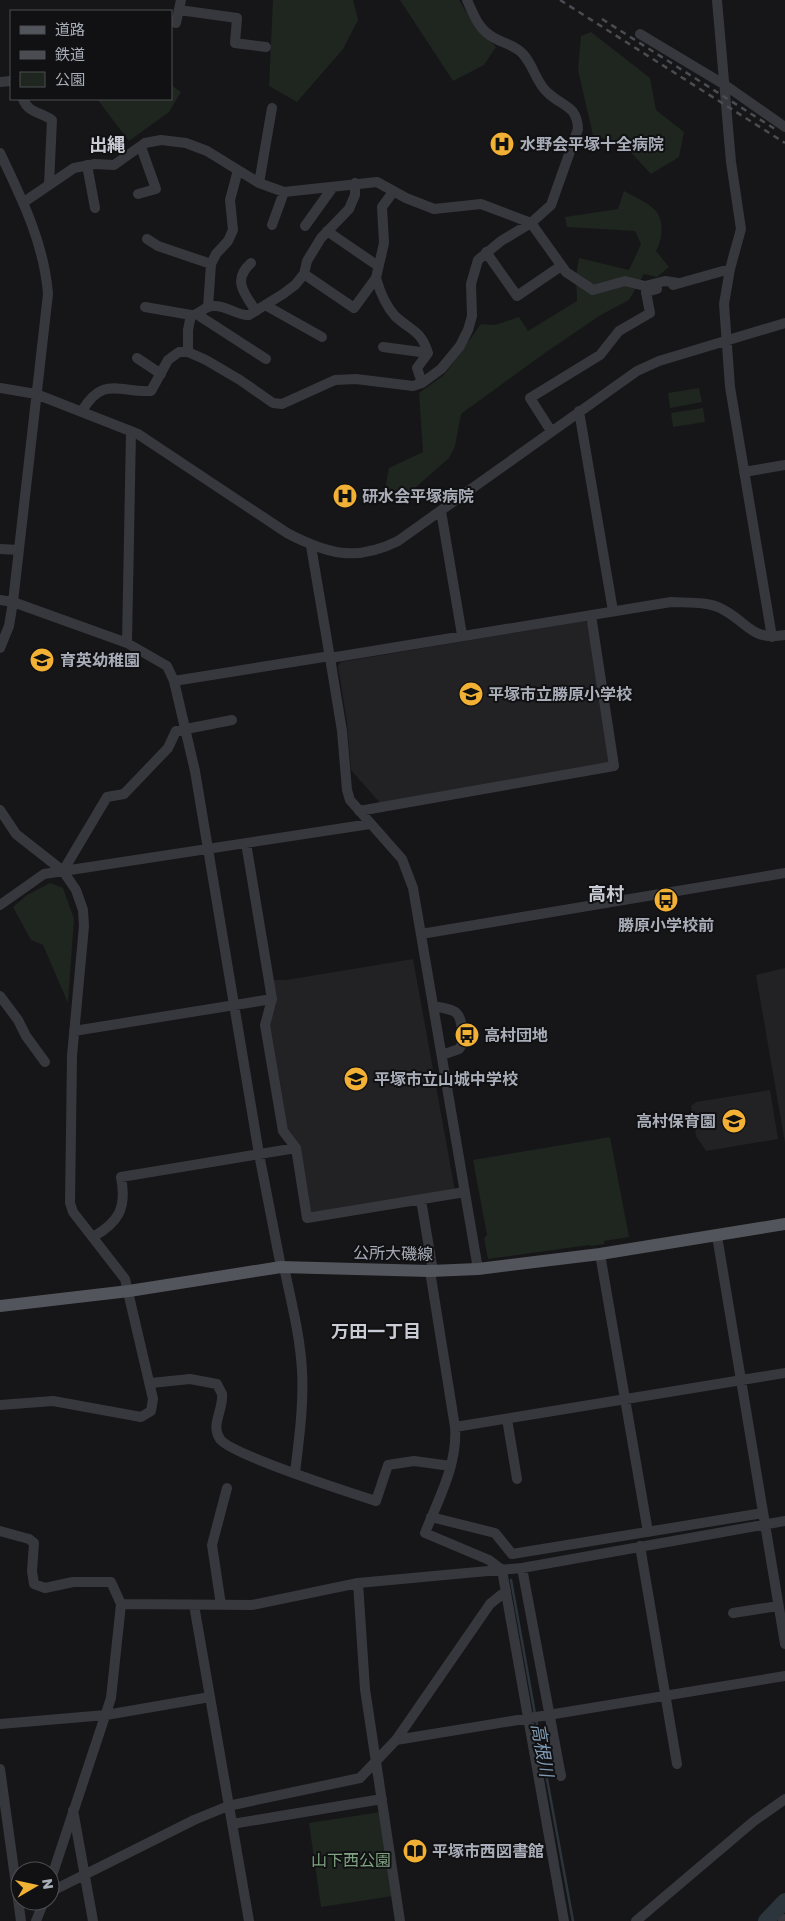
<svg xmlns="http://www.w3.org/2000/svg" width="785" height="1921" font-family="'Golos Text','Noto Sans JP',sans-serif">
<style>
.built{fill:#222225}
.green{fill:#1e261f}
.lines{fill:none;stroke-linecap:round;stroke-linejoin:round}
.stream{stroke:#2c353c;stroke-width:2.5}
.river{stroke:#2c353c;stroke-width:16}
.minor{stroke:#37383d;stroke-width:10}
.major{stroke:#53555c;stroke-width:12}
.rail{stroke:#4a4c52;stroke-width:2.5;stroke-dasharray:6 5;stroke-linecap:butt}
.labels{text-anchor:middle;stroke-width:4;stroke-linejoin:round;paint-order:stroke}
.poi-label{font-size:16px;font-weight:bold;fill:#a8adb8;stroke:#111113;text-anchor:start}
.street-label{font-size:16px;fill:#a8adb8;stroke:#111113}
.park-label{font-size:16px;fill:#7fa381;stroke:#111113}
.neighbourhood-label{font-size:18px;font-weight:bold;fill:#c9ccd4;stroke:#111113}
.water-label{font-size:18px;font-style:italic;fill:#7f9bb3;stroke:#111113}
</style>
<rect width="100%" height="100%" fill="#161618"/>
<!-- built -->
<path class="built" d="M585,621L588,624L610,762L381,804L351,770L347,722L338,666L341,662Z
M413,959L455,1191L314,1214L309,1211L287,1130L268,1027L276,1004L272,980H286Z
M785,968V1143L756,975Z
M770,1090L778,1139L706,1151L696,1136L691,1106L696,1102Z"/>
<!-- green -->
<path class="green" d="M273,0H353L358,20L343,49L297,102L269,86Z
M400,0H459L475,26L496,47L484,65L453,81Z
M591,32L650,78L656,110L684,132L679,157L651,174L624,145L593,135L578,70L581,36Z
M171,85L181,92L169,112L129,141L97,99H171Z
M624,191C633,196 647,202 655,210C665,220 662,241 656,251L669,267L657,277L644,274L629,300L599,316L542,355L461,414L455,446L449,458L408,494L390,491L386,485L389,468L423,452L419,393L444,375L481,324L495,325L519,317L528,331L577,301L576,276L579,258L629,270L641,244L635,231L567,227L565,217L618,209Z
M699,388L702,402L670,408L668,393Z
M703,408L705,422L673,427L671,413Z
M50,883L63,888L74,919L68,1003L43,945L31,940L13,907L27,895Z
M610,1137L629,1237L604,1241V1244L591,1246L589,1245L488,1259L484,1238L487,1235L473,1160Z
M381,1812L393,1896L321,1907L309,1823Z"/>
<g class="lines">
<!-- stream -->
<path class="stream" d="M511,1580L535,1714
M536,1719L573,1921"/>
<!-- river -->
<path class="river" d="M766,1921L785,1901"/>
<!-- minor -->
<path class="minor" d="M717,0L731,162L741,229L730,269L724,304L730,387L772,637
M179,10L237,18L235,43L266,47
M176,23L181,0
M640,34L725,85L785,127
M0,82L11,81
M23,99C28,113 41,112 52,120L49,184
M0,153C22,199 44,243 48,294L13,602L9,626L0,648
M87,165L95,208
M259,183L272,108
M138,194L156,189L141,147
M24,202L74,168L95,164L114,165L145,143L161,140L186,143L207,151L259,183L284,192L377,182L406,198L434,209L481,204L531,223L566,272L593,290L625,281L645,286L665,281L678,283
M272,225L284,192
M305,226L333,187
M327,231L378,266
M147,239L158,246L211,264
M486,252L517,296L561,266
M251,263C232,280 244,293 256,311
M304,274L354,308L376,278L384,243L382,207L393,192
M376,278C380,292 385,305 395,316C411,331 421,330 428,353L417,368L422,383
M673,285L730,269
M265,305L322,337
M145,307L191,315
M208,307L211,264L216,254L228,241L233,230L230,200L238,170
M198,315L266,359
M383,347L428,353
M188,352V330L191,315C200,315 204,306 213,306C227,305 237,316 249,315L283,294L295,285L304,274L307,261L321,238L349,209L355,195V183
M137,358L161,374
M0,388L36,394L138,434L287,533C327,554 356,562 398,541L637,371L659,361L785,323
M82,411C103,375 120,393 151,391L168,360L179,352H188L206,360L240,380L273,403L282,404L335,380L356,379L413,386L422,383L441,369L460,346L468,330L472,316L471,284L478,260L501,241L531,223L551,205L578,129C577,105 563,107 548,93C536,83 534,66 523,54C513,43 498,43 487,33C477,25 472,11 467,0
M579,411L613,611
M551,431L530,398L600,355L619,331L650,313L646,292L657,289
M744,472L785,465
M441,511L462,635
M311,546L330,658
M0,549L19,550
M0,600L13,602L127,643L167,666L174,681L195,771L259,1154L281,1267
M127,643L131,431
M174,681L330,656
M0,810L16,834L63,871L76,890L83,910L84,926L72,1056L70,1203L73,1212L125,1279L153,1399L151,1411L141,1417L53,1401L0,1405
M359,811L614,766L591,615
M246,843L272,999L265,1025L283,1131L296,1148L307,1218L465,1192
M63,871L107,797L124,794L168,748L176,731L232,720
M0,905L44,874L370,824
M421,934L785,873
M0,996L18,1020L26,1036L45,1062
M433,1006C463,1011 459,1012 464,1041L459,1049L442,1055
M74,1031L272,999
M421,1200L433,1271
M717,1236L785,1644
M93,1237C119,1222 127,1208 121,1177L296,1148
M600,1254L648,1532
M284,1267C291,1301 300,1335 302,1370C304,1404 299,1439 295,1473
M478,1269L413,888L402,859L350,800L347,790L342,731L330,658L671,602C687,603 708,601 722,609C749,623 751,641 785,635
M430,1271L455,1427L785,1373
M151,1383L190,1379L217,1384C218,1387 221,1391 222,1394C224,1409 210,1425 220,1439C230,1454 351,1493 376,1501L388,1465L414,1461L451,1466
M507,1419L517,1479
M455,1427C458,1464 438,1500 425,1533L489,1560L502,1570L564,1921
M431,1517L495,1533L512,1554L763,1513
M0,1531L29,1539L34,1543L32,1571L34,1584L45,1588L73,1582H111L121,1604L111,1698L50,1882
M640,1546L677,1764
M522,1568L561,1776
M358,1583L365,1689L400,1921
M121,1604L252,1605L358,1583L522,1568L785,1521
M194,1605L249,1921
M221,1605L212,1545L227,1488
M733,1613L778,1606
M0,1724L106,1715L210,1697
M396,1740L785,1676
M0,1769L21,1921
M73,1810L93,1921
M232,1824L382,1799
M50,1892L194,1820L228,1806L360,1778L396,1740L490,1604L506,1591
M36,1921L44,1901
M636,1921L754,1821L785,1799
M783,1921L785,1919"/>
<!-- major -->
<path class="major" d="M0,1306L129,1291L281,1267L430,1271L478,1269L600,1254L785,1224"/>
<!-- rail -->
<path class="rail" d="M560,0L785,143
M602,19L775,129"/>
</g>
<!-- icons -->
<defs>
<symbol id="hospital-disc" viewBox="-11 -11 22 22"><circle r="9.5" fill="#f2b134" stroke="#111113"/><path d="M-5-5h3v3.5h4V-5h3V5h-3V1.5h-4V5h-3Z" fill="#111"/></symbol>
<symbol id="school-disc" viewBox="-11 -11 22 22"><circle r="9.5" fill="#f2b134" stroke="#111113"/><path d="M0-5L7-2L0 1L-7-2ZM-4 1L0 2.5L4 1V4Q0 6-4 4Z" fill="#111"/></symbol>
<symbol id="bus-disc" viewBox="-11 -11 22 22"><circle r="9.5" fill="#f2b134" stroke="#111113"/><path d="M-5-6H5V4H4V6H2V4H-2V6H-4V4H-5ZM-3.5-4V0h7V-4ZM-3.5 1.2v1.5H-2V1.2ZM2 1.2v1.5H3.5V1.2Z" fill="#111"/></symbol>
<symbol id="library-disc" viewBox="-11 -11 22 22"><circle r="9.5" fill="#f2b134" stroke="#111113"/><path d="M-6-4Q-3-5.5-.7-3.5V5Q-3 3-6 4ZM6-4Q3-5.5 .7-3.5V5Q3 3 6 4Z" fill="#111"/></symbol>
</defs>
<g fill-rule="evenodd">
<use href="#hospital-disc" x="488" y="130" width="28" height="28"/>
<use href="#hospital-disc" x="331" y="482" width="28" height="28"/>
<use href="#school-disc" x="28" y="646" width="28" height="28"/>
<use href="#school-disc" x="457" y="680" width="28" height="28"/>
<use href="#bus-disc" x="652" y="886" width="28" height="28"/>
<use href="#bus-disc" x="453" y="1021" width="28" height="28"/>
<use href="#school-disc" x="342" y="1065" width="28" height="28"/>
<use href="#school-disc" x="720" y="1107" width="28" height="28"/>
<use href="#library-disc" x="401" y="1837" width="28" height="28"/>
</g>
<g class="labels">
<!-- poi labels -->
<g class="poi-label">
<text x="520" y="150">水野会平塚十全病院</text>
<text x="362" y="502">研水会平塚病院</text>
<text x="60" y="666">育英幼稚園</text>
<text x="488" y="700">平塚市立勝原小学校</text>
<text x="666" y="931" text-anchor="middle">勝原小学校前</text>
<text x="484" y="1041">高村団地</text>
<text x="374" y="1085">平塚市立山城中学校</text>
<text x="716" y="1127" text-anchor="end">高村保育園</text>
<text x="432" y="1857">平塚市西図書館</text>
</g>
<!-- street labels -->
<g class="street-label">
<text transform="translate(393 1253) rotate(1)" y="6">公所大磯線</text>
</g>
<!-- park labels -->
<g class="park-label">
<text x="351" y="1866">山下西公園</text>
</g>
<!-- neighbourhood labels -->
<g class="neighbourhood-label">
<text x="107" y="151">出縄</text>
<text x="606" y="900">高村</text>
<text x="376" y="1338">万田一丁目</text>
</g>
<!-- water labels -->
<g class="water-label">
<text transform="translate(542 1750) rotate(80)" y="6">高根川</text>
</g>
</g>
<!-- legend -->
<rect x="10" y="10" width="162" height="90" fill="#111113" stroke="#4d4f55"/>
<rect x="20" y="26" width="25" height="8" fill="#53555c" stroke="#4d4f55"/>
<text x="55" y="35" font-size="15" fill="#a8adb8">道路</text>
<rect x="20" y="51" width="25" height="8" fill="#4a4c52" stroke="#4d4f55"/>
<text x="55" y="60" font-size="15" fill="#a8adb8">鉄道</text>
<rect x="20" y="72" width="25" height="15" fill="#1e261f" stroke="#4d4f55"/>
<text x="55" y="85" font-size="15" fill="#a8adb8">公園</text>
<!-- north arrow -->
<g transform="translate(35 1886) rotate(81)"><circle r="24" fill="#111113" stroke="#4d4f55"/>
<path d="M0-4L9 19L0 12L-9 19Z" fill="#f2b134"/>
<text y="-8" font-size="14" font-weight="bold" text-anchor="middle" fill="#a8adb8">N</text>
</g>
</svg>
